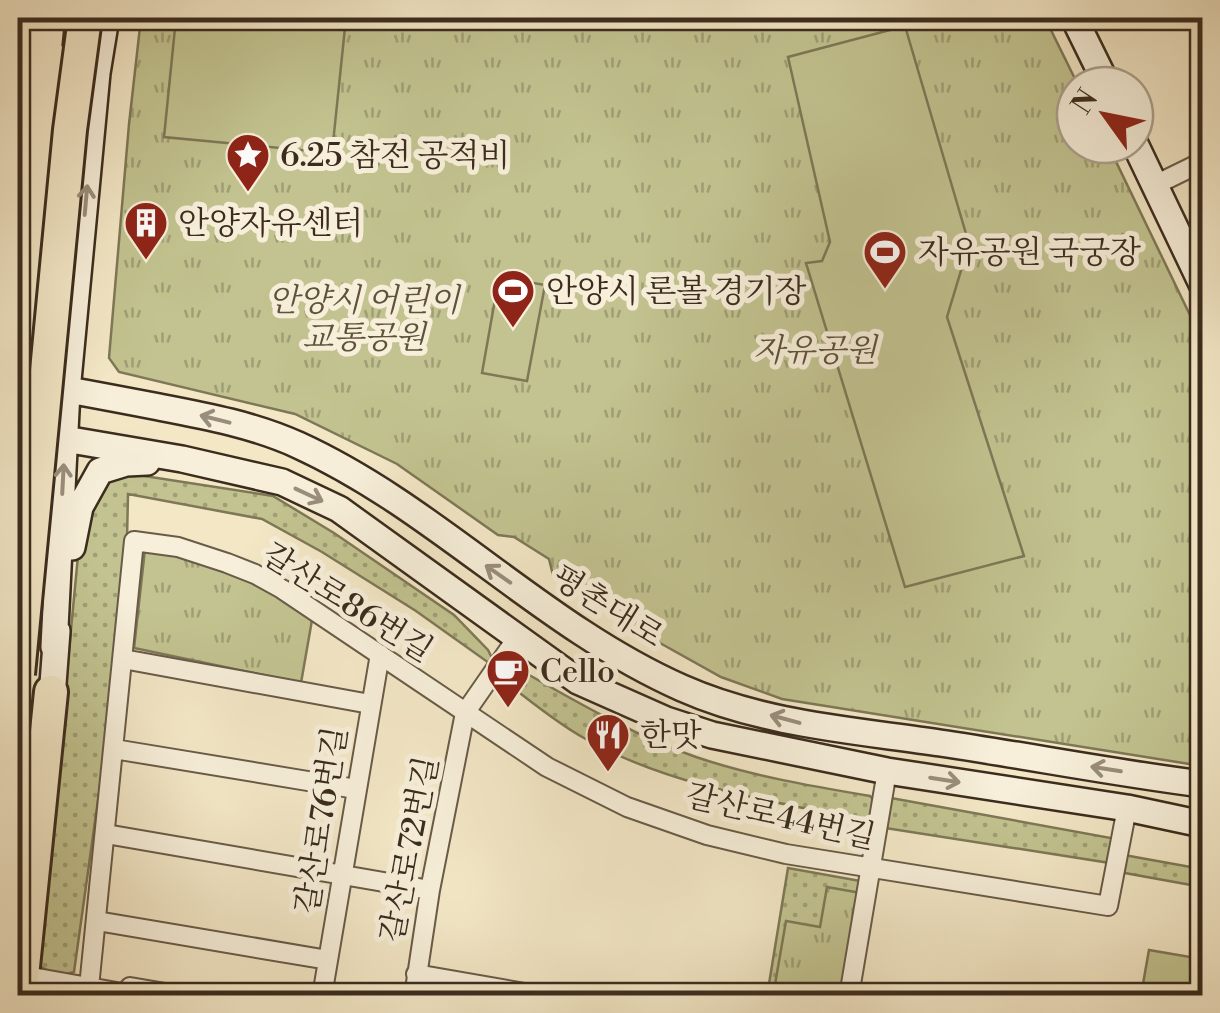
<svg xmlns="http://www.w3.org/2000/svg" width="1220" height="1013" font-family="'Libre Bodoni','Noto Serif KR',serif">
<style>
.grass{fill:url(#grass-dots);stroke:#7e7857;stroke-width:2.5}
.park{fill:url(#park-tufts);stroke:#7e7857;stroke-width:2.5}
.pitch{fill:#c2c390;stroke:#7e7857;stroke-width:2.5}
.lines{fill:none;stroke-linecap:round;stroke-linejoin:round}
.street-casing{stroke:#695b48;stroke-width:22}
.secondary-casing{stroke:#3b2c1e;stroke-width:30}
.highway-casing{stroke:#3b2c1e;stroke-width:38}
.street{stroke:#f7efda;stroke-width:18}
.secondary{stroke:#f7efda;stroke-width:25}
.highway{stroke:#f3e7c6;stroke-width:32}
.highway-bridge-casing{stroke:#3b2c1e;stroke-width:38;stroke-linecap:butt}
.highway-bridge{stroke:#f3e7c6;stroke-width:32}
.oneway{stroke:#998e7c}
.labels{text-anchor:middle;stroke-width:10;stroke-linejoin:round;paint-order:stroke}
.poi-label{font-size:32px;fill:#3b2c1e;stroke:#f7efda;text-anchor:start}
.park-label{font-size:32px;font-style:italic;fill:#5d523a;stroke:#f7efda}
.street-label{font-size:32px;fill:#3b2c1e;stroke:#f7efda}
</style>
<defs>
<pattern id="grass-dots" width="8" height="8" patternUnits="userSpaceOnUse" patternTransform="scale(2.5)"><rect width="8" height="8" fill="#c2c390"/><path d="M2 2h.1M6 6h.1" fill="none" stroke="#9f9f75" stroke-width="1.8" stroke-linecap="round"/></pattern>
<pattern id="park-tufts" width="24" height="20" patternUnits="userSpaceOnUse" patternTransform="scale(2.5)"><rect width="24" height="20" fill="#c2c390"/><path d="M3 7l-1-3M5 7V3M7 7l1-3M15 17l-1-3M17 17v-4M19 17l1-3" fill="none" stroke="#9f9f75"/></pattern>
</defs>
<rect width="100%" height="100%" fill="#f3e7c6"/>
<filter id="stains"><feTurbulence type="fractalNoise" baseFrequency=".002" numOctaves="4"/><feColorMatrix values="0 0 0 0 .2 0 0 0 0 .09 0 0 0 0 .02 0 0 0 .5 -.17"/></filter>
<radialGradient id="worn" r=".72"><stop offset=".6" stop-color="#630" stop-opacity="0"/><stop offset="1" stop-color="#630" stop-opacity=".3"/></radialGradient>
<!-- grass -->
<path class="grass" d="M125,473L273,496L334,533L454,615L488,650L492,658L489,663L416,611L322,552L262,519L128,494L127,540L104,757L74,972L59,976L39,966L83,503L103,477Z
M509,667H515C574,700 632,735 696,757C752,776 811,786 870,796L875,801L869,821C775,802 668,786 584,738C553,721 525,696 496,675Z
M891,798L1111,838L1114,844L1110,863L879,827Z
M1124,855L1202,869V887L1114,871Z
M788,868L866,882L846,995L767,996Z"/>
<!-- park -->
<path class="park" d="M141,18H1045L1078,85H1075V145H1108L1202,340V766L782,699L721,677L651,638L553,575L549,559L514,537L498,535L397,464L295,414L119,372L109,358L129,124Z
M145,549L182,555L272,591L312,620L301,683L134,648Z
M827,887L861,893L843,995L773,996L786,921L820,927Z"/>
<!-- pitch -->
<path class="pitch" d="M176,18H346L332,153L164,137Z
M905,26L969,244L947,317L1024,556L905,587L806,263L822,261L830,242L788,57Z
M499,277L545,285L527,381L482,373Z
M1149,950L1202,959V995H1141Z"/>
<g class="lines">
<defs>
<path id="street" d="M1155,185L1202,162
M123,659L370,704
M114,749L356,789
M106,834L430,890
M97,921L328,960
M416,974L542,996
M32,977L139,996
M89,987L134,541L178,547L227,563L255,574L282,589L547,767L627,807L707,835L786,854L1108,906L1127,808
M130,987L183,996
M322,996L380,654
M414,996L430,890L465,713L517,638
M849,996L887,771"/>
<path id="secondary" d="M1074,18L1107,85
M18,51L26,130
M48,129L68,57
M1135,144L1202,284
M18,381C65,389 112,398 159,407C206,416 254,425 298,445C436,508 542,626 682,688C763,724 853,730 940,743C1028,756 1115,773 1202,784
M18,431L182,459L282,482L339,509L578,681L666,720L712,735L887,771L1127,808L1202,824
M18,432L32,298
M72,547L80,507L100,471L126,463L147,462
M54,647L67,391L97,73L106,18
M51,710L57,631"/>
<path id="highway" d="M18,317L48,18
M20,996L51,692"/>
</defs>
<!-- street casing -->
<use href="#street" class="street-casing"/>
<!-- secondary casing -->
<use href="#secondary" class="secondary-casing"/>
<!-- highway casing -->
<use href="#highway" class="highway-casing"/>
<!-- street -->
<use href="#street" class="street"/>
<!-- secondary -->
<use href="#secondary" class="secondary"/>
<!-- highway -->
<use href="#highway" class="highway"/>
<defs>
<path id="highway-bridge" d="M18,674L70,130L85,18"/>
</defs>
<!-- highway-bridge casing -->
<use href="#highway-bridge" class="highway-bridge-casing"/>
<!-- highway-bridge -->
<use href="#highway-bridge" class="highway-bridge"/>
</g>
<!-- one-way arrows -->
<defs><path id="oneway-shaft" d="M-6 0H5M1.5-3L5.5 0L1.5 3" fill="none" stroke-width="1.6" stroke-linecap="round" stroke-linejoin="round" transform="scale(2.5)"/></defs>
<g class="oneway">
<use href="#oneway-shaft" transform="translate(86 200) rotate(-85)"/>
<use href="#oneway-shaft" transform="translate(215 419) rotate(-166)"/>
<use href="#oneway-shaft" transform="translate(63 479) rotate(-87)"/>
<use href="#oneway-shaft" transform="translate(309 495) rotate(25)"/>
<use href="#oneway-shaft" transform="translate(498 574) rotate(-145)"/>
<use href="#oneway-shaft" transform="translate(785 719) rotate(-165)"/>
<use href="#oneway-shaft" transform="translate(1106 769) rotate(-171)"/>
<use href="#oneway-shaft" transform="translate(945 780) rotate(9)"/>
</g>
<!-- icons -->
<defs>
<symbol id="sight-pin" viewBox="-11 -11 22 30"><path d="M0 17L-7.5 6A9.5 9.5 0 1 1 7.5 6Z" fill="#8f2418" stroke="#f7efda"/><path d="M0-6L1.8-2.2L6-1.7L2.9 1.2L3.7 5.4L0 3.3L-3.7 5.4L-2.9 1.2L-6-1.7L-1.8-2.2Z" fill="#fff"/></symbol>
<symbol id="building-pin" viewBox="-11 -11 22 30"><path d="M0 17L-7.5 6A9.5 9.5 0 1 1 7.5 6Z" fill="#8f2418" stroke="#f7efda"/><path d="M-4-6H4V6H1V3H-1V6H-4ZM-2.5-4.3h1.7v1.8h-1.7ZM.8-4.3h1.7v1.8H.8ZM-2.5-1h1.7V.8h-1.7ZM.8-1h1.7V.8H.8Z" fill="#fff"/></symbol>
<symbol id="stadium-pin" viewBox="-11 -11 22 30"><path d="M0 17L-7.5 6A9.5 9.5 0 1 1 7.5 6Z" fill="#8f2418" stroke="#f7efda"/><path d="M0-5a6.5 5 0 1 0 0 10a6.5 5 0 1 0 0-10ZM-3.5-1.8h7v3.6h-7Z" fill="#fff"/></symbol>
<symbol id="cafe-pin" viewBox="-11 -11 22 30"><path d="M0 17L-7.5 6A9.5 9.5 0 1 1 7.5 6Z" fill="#8f2418" stroke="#f7efda"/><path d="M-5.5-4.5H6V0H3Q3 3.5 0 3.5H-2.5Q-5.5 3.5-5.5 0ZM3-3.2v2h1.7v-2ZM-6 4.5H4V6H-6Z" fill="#fff"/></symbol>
<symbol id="restaurant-pin" viewBox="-11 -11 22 30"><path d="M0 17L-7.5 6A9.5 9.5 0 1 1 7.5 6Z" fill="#8f2418" stroke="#f7efda"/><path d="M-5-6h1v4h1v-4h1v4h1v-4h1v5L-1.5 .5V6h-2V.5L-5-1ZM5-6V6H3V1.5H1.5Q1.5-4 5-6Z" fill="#fff"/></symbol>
</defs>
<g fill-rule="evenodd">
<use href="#sight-pin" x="223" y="130" width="50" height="68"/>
<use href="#building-pin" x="121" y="198" width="50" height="68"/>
<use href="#stadium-pin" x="860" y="227" width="50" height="68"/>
<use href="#stadium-pin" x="488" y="266" width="50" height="68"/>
<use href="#cafe-pin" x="483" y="646" width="50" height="68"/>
<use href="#restaurant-pin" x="583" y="710" width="50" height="68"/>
</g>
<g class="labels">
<!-- poi labels -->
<g class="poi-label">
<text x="280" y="166">6.25 참전 공적비</text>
<text x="178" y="234">안양자유센터</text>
<text x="918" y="263">자유공원 국궁장</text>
<text x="546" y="302">안양시 론볼 경기장</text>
<text x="540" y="682">Cello</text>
<text x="640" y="746">한맛</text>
</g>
<!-- park labels -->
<g class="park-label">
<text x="364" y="311">안양시 어린이<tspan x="364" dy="37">교통공원</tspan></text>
<text x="815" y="361">자유공원</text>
</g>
<!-- street labels -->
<g class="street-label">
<text transform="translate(348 602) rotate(32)" y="11">갈산로86번길</text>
<text transform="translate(608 606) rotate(32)" y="11">평촌대로</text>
<text transform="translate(781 816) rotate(13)" y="11">갈산로44번길</text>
<text transform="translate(321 820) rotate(-81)" y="11">갈산로76번길</text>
<text transform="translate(409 849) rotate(-79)" y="11">갈산로72번길</text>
</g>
</g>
<!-- margin -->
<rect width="1220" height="1013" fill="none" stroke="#f3e7c6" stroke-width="60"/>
<rect x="20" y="20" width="1180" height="973" fill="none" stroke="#3b2c1e" stroke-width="5"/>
<rect x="30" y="30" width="1160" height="953" fill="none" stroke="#3b2c1e" stroke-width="2.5"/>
<!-- north arrow -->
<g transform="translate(1105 115) rotate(303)"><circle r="48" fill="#f7efda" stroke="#aca18f" stroke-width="2.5"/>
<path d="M0-8L18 38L0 25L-18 38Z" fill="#8f2418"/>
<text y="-15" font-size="28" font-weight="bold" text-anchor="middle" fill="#3b2c1e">N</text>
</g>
<rect width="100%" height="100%" filter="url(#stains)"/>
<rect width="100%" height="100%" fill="url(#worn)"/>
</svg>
